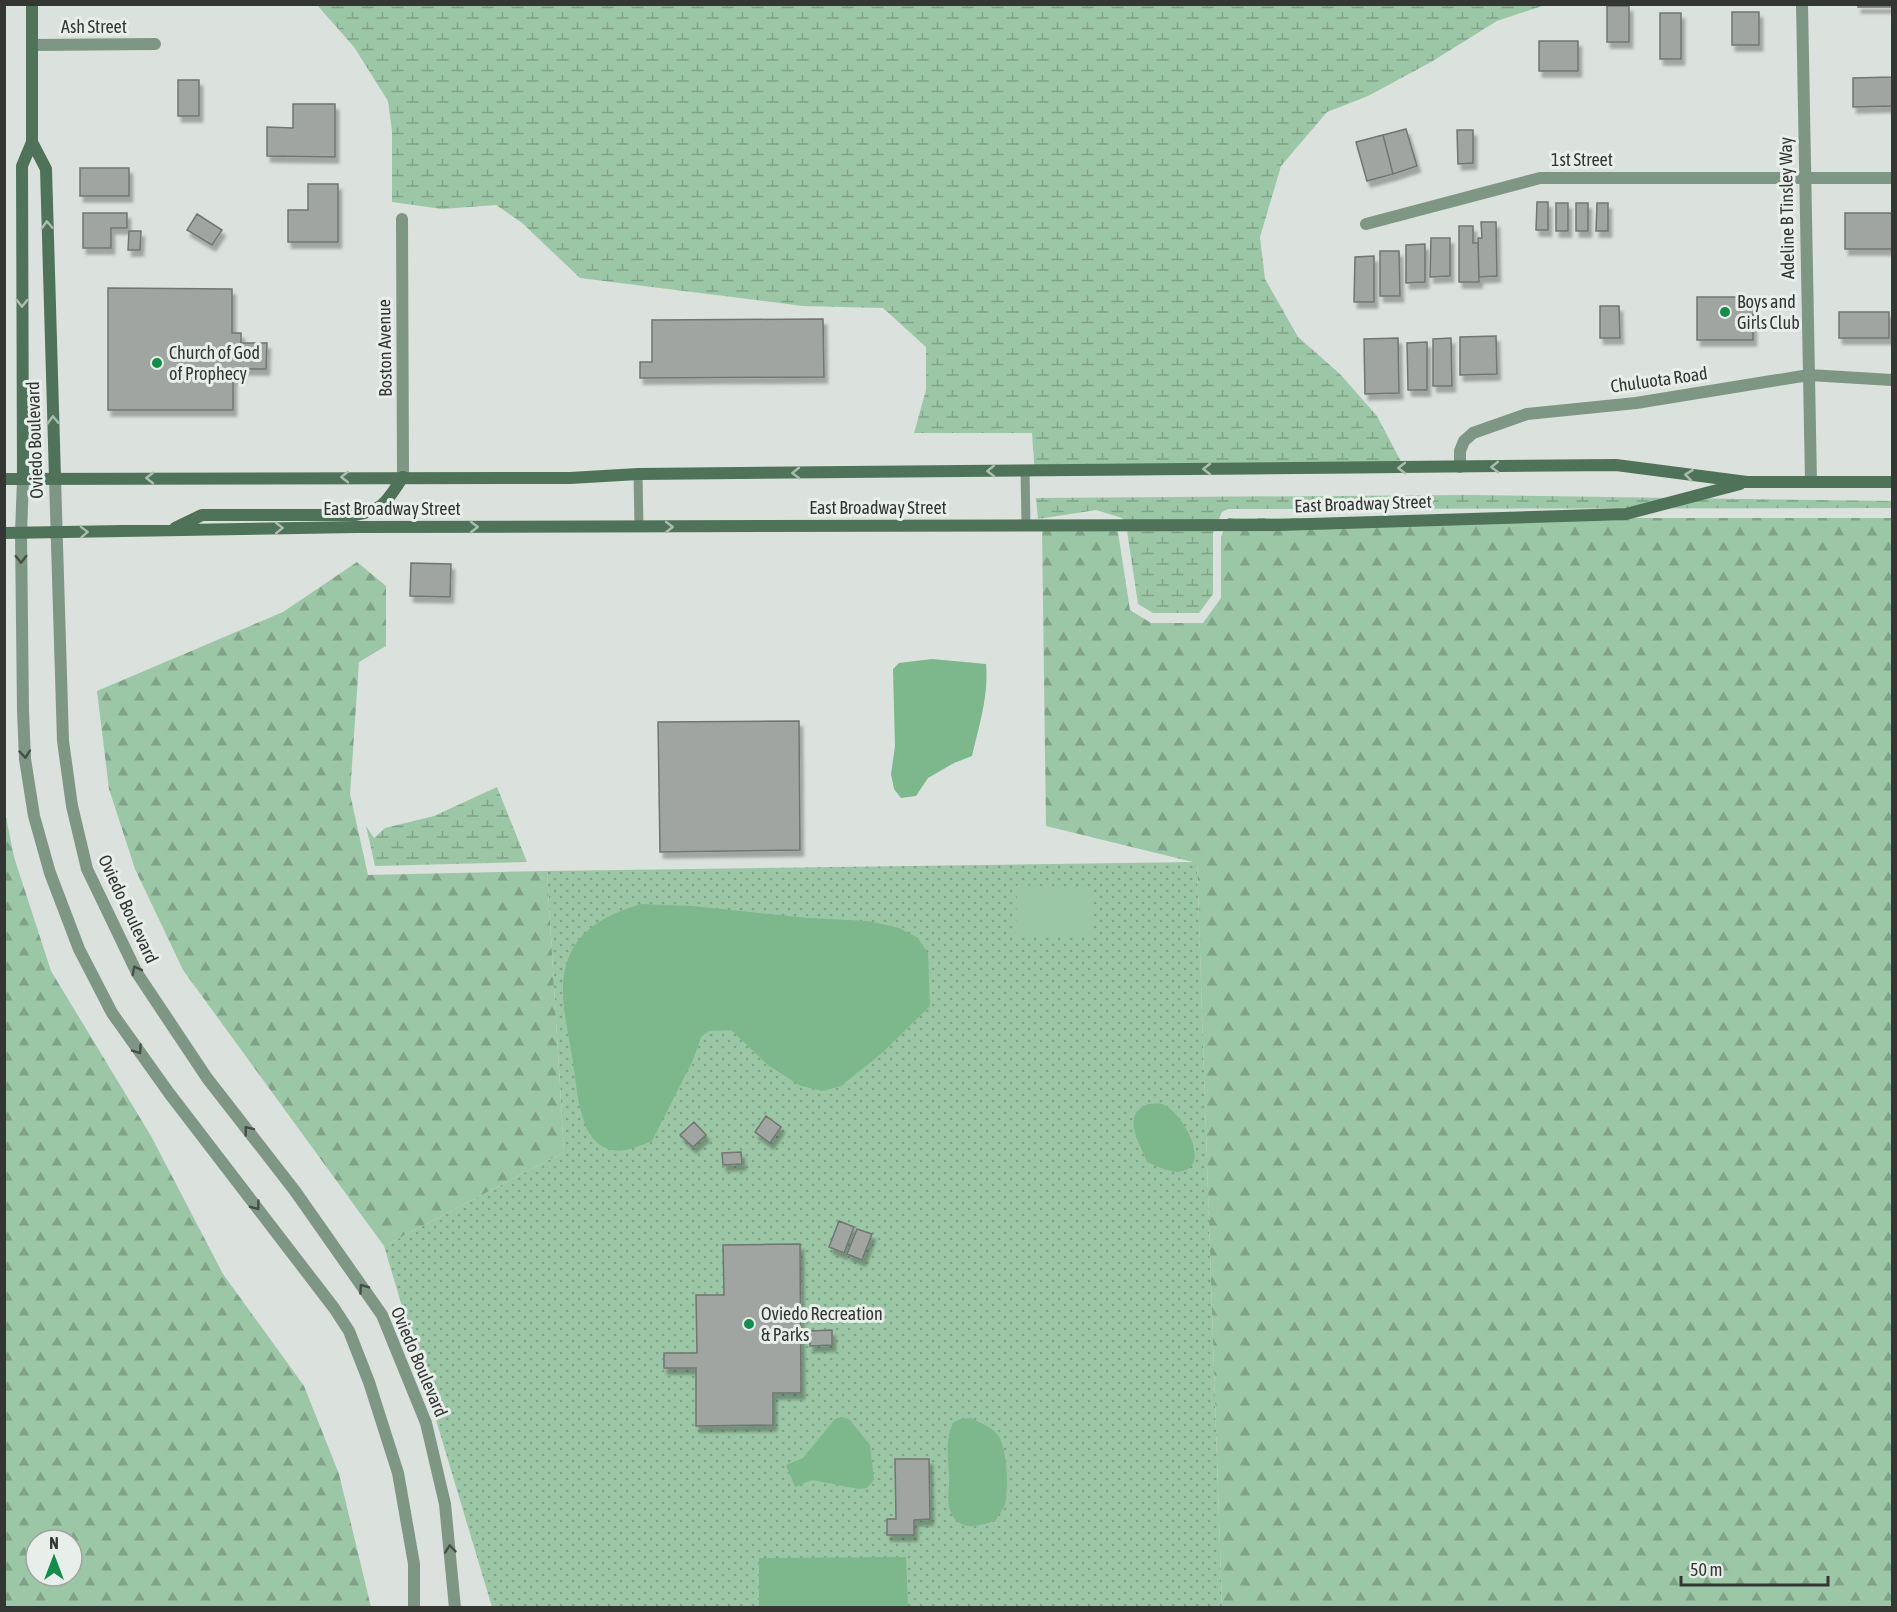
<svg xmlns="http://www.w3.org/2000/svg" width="1897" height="1612" font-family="'Asap Condensed',sans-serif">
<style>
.grass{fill:url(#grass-dots)}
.forest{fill:url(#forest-firs);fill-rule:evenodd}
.wetland{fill:url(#wetland-marsh)}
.pitch{fill:#9cc7a6}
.water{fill:#7db88c}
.building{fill:#a0a5a1;stroke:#717672;stroke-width:1.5;filter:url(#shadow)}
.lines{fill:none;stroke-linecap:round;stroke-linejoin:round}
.service{stroke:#7e9784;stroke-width:9}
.minor{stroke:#7e9784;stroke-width:12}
.tertiary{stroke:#7e9784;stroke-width:12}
.secondary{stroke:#4f7358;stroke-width:12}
.oneway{stroke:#abbdb0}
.oneway2{stroke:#464e48}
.poi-dot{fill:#138d49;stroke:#e8eeea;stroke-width:2}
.labels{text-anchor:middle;stroke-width:6;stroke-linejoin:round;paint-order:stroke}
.street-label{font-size:18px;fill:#343634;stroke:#e8eeea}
.poi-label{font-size:18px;fill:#343634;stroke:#e8eeea;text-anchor:start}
</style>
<defs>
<pattern id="grass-dots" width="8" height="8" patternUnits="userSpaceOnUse" patternTransform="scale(1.5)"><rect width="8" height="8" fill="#9cc7a6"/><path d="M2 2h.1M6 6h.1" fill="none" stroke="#80a288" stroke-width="1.8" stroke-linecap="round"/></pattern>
<pattern id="forest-firs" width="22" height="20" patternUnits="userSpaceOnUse" patternTransform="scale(1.5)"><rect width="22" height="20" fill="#9cc7a6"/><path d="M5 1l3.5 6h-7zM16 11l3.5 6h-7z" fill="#80a288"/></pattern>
<pattern id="wetland-marsh" width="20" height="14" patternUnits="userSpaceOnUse" patternTransform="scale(1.5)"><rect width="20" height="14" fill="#9cc7a6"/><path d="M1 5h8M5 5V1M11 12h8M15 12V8" fill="none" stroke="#80a288"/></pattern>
<filter id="shadow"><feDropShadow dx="3.5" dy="6" stdDeviation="1.5" flood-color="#0004"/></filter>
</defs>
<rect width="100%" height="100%" fill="#dbe1dc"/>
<!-- grass -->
<path class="grass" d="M1197,862L1222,1607H492L384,1246L564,1152L547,871Z"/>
<!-- forest -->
<path class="forest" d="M1228,518H1892V1607H1222L1197,863L1046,826L1042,528L1117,526L1130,610L1151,623H1203L1221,598V537Z
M357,562L386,586V646L359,662L350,794L368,875L547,871L564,1152L384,1246L183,970L135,869L109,789L97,691L283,612Z
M4,807L14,857L51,971L151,1136L223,1274L304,1386L339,1474L371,1607H5ZM36,1540H72V1576H36Z"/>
<!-- wetland -->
<path class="wetland" d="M317,5H1545L1497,21L1431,62L1368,96L1327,112L1281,166L1260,237L1265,279L1298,337L1340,374L1377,416L1407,473L1035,476L1032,433H914L926,390V347L883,308L803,306L580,278L521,222L496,205L442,209L392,202V131L388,101L354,47Z
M1470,495L1892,501V508L1228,509L1222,512L1213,533V594L1199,613H1153L1138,604L1126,524L1122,518L1096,510L1038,519L1036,498Z
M497,787L527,862L375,866L366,826L374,838L385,828L434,816Z"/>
<!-- pitch -->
<path class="pitch" d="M1017,885L1094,888L1093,936L1016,934Z"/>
<!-- water -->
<path class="water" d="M932,659L986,664C989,695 979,726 972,756L954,763L928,778L916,796L901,798L894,789L891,774L895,746L893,669L899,663Z
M640,904L692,906L808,918L868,921L899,928L918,938L928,953L930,1006L882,1053L841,1086L823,1091L801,1086L769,1066L731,1030L709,1031L701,1037L693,1060L652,1141C637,1147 616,1157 600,1145C595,1141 588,1133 586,1127C577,1104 576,1080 572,1056C567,1023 555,984 571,952C586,924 611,914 640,904Z
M1148,1104C1152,1104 1158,1103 1162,1104C1182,1111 1211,1164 1183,1171C1171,1174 1157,1166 1147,1162C1140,1143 1120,1115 1148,1104Z
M841,1417L849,1419L870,1445L874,1480L867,1488L858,1489L812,1480L795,1487L786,1465L803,1458L835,1419Z
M971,1418C980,1423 992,1427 998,1435C1007,1448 1009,1489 1005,1504C1003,1510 998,1515 996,1520C978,1527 956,1533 949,1507C947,1497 950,1484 949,1474C948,1456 945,1440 953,1423L960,1419Z
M906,1557L908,1607H759V1558Z"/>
<!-- building -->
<path class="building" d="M1858,4H1892V7H1858Z
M1607,6H1629V42H1607Z
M1732,12H1759V45H1732Z
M1660,13H1681V59H1660Z
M1539,41H1578V71H1539Z
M1892,61V106L1853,107V78L1892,77Z
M178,80H199V116H178Z
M293,104H335V157L267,156V127L293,128Z
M1406,129L1417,166L1393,174L1383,135Z
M1457,130H1473V163L1458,164Z
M1383,135L1393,174L1367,181L1356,142Z
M80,168H129V196H80Z
M308,184H338V242H288V210H308Z
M1537,202H1548V230H1536Z
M1556,203H1568V231H1556Z
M1576,203H1588V231H1576Z
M1597,203H1608V231H1596Z
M83,213H127V228H111V248H83Z
M1845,213H1892V249H1845Z
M197,214L222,230L212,245L187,230Z
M1481,222H1496L1497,276L1479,277L1478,238H1482Z
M1459,226H1473V243H1478L1479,282H1459Z
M129,231H141L140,250H128Z
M1431,238H1450V276L1430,277Z
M1425,244V282L1406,283V245Z
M1380,251H1399L1400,296H1380Z
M1374,256V302H1354L1355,257Z
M108,288L232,289V333H241V343H267L266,369H242V377H233V410H108Z
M1697,297H1753V340H1697Z
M1600,306H1619L1620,338H1600Z
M1839,312H1889V338H1839Z
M823,319L824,377L640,378V362H652V320Z
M1496,336L1497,374L1460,375V337Z
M1398,338L1399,393L1365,394L1364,339Z
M1451,338L1452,386H1433V339Z
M1427,342V390H1408L1407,343Z
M411,563L451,564L450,597L410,596Z
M799,721L800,850L660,852L658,722Z
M766,1116L781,1127L770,1143L755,1132Z
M694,1122L706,1135L693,1147L680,1135Z
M741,1152L742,1164L723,1165L722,1153Z
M839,1221L854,1227L844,1253L829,1247Z
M857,1229L872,1234L862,1260L847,1254Z
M800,1244L801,1393H773V1425L696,1426V1368H664V1353H697L696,1295H724L723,1245Z
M832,1330V1345L810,1346V1331Z
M895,1459H929L930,1519L914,1520V1535H887V1519H896Z"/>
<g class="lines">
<!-- service -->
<path class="service" d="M1025,470L1026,525
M638,474L639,527"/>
<!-- minor -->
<path class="minor" d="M1802,4L1811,482
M33,45L155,44
M402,219L403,477
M1366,224L1540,178H1892
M1460,467V451L1464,441L1473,433L1527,414L1636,403L1809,375L1892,380"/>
<!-- tertiary -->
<path class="tertiary" d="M55,478L63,741L72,806L87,869L137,973L207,1078L295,1191L382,1315L426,1423L445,1504L455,1608
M23,479L21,533L23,711L25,759L34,816L50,873L79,949L112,1013L169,1093L334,1308L349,1331L369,1382L398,1473L414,1564V1608"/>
<!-- secondary -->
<path class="secondary" d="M32,142L46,169L55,478
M4,479L570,478L638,474L1616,465L1747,482H1892
M23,479L22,166L32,142V4
M175,528L202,515H355C385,510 387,500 403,477
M4,533L357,527L1279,525L1626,514L1740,484"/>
</g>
<!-- one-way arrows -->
<defs><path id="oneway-chevron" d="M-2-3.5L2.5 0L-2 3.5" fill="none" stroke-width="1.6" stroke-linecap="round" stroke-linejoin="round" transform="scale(1.5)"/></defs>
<g class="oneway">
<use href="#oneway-chevron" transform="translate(47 225) rotate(-92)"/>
<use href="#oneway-chevron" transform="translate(22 303) rotate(90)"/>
<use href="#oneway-chevron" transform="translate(53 420) rotate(-92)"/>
<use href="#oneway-chevron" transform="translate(1495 467) rotate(179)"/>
<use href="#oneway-chevron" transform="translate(1402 468) rotate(180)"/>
<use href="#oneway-chevron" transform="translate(1207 469) rotate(180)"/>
<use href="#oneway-chevron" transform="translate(991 471) rotate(179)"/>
<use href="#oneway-chevron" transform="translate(796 473) rotate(179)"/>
<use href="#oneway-chevron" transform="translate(1689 475) rotate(-173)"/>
<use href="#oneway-chevron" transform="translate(345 477) rotate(180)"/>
<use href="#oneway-chevron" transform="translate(150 478) rotate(180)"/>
<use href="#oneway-chevron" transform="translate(474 527)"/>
<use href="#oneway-chevron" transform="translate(669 527)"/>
<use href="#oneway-chevron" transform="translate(279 528) rotate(-1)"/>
<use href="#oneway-chevron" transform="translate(84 532) rotate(-2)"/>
</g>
<g class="oneway2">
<use href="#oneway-chevron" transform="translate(21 559) rotate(90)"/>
<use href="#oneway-chevron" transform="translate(25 754) rotate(85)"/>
<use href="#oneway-chevron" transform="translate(136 970) rotate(-118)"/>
<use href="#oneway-chevron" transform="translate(138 1050) rotate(55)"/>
<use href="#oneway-chevron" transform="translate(248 1130) rotate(-128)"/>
<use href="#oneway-chevron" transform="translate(256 1206) rotate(53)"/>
<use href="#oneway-chevron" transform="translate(363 1288) rotate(-125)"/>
<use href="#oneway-chevron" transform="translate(450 1549) rotate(-96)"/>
</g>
<!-- markers -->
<g class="poi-dot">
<circle cx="1725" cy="312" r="6"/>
<circle cx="157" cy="363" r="6"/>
<circle cx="749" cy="1324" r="6"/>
</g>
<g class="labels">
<!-- street labels -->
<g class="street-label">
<text x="94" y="33">Ash Street</text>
<text x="1582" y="166">1st Street</text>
<text transform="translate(1787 208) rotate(-91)" y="6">Adeline B Tinsley Way</text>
<text transform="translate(385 348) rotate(-91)" y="6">Boston Avenue</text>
<text transform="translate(1659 380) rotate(-8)" y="6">Chuluota Road</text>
<text transform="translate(35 440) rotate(-92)" y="6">Oviedo Boulevard</text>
<text transform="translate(1363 504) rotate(-2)" y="6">East Broadway Street</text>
<text x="878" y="514">East Broadway Street</text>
<text x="392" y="515">East Broadway Street</text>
<text transform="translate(128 909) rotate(65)" y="6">Oviedo Boulevard</text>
<text transform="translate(419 1362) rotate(67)" y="6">Oviedo Boulevard</text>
</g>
<!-- poi labels -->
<g class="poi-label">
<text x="1737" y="308">Boys and<tspan x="1737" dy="21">Girls Club</tspan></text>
<text x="169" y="359">Church of God<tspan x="169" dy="21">of Prophecy</tspan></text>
<text x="761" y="1320">Oviedo Recreation<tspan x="761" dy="21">&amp; Parks</tspan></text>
</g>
</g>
<!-- border -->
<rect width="1897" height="1612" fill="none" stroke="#343634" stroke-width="12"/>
<!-- north arrow -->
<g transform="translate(54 1558)"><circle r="28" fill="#e8eeea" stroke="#a0a4a1" stroke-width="1.5"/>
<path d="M0-4.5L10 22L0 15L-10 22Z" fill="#138d49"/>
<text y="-9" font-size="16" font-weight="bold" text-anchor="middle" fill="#343634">N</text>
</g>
<!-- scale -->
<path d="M1681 1576v9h147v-9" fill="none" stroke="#343634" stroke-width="3"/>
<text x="1690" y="1576" font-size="18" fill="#343634" stroke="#e8eeea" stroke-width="4.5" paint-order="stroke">50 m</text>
</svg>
